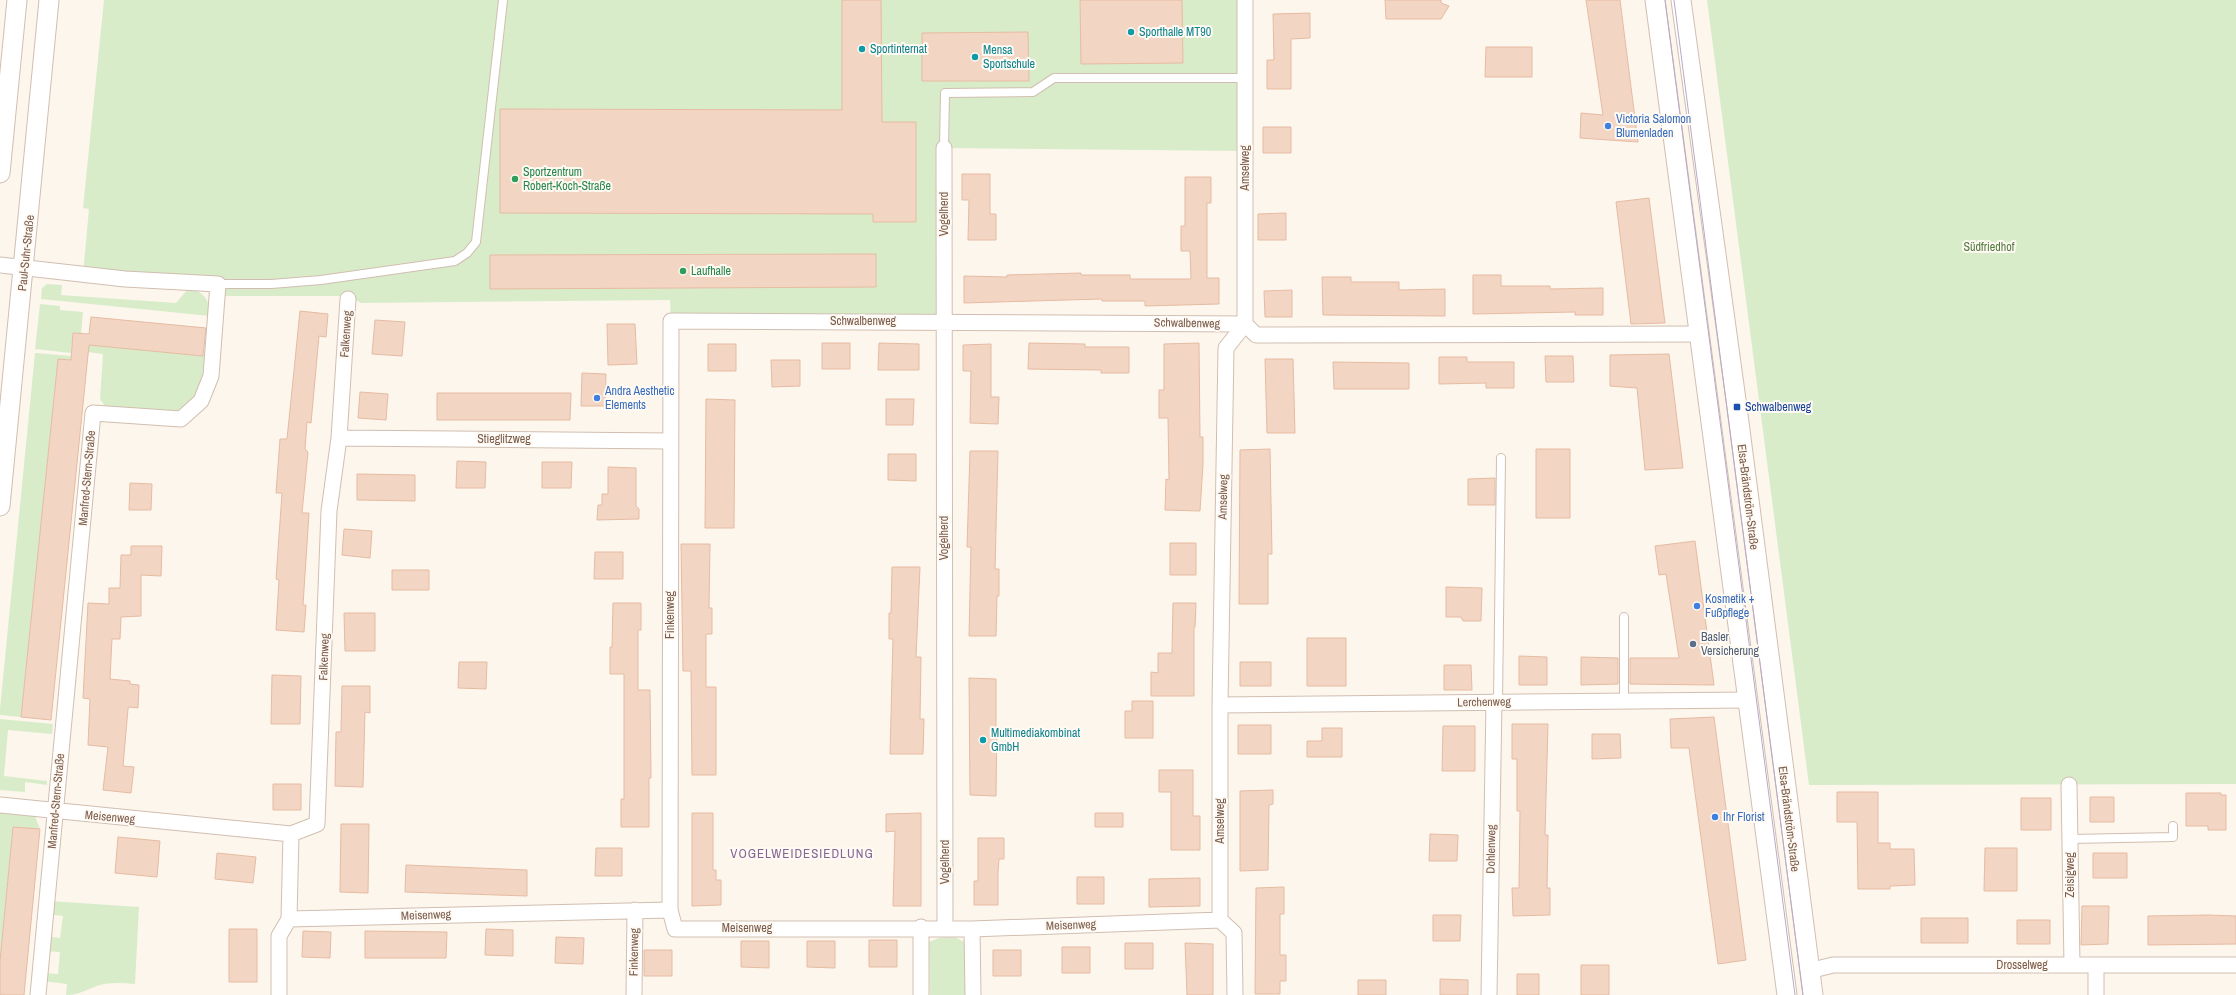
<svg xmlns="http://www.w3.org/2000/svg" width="2236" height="995" font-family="'Archivo Narrow',sans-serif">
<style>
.green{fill:#d8ecc9}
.building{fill:#f3d5c3;stroke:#e6bba3}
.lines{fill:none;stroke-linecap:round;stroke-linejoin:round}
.service-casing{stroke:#d1beb0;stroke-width:10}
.minor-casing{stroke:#d1beb0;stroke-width:17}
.tertiary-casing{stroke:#d1beb0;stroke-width:21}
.service{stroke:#fff;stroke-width:8}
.minor{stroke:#fff;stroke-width:15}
.tertiary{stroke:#fff;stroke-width:19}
.tram{stroke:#b9a8c9;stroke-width:1}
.culture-dot{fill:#0f9aa8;stroke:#fffaf3;stroke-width:1.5}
.shop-dot{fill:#3f7fe0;stroke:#fffaf3;stroke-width:1.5}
.leisure-dot{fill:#2e9e5b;stroke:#fffaf3;stroke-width:1.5}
.transit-dot{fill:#1a4fb4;stroke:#fffaf3;stroke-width:1.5}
.service-dot{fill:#5c6f8a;stroke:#fffaf3;stroke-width:1.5}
.labels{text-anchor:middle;stroke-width:4;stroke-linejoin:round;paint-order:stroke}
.culture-label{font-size:12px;fill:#0d838f;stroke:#fffaf3;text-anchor:start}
.shop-label{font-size:12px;fill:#366cbe;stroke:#fffaf3;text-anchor:start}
.street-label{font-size:12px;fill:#7a5c4d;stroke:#fffaf3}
.leisure-label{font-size:12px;fill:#27864d;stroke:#fffaf3;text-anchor:start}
.park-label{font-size:12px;fill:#537a41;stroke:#fffaf3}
.transit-label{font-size:12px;fill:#164399;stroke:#fffaf3;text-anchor:start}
.service-label{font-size:12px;fill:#4e5e75;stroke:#fffaf3;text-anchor:start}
.neighbourhood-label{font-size:13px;letter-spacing:1px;fill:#846695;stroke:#fffaf3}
</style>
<rect width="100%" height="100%" fill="#fdf6ec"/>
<!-- green -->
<path class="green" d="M104,0H1245V151L944,148L943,321H671L670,300L361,303L349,296H225L226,286L83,274L89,209L83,208Z
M1707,0H2236V784L1809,785Z
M47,284L62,285L61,295L176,303L188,289C204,290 211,302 210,316L41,299L42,288Z
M40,304L60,306V310L83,312L81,334L73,333L71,353L35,349Z
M89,345L206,356C204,382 199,393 184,413L107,409L100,399L103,354L88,352Z
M35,353L72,356L71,360L58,359L21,717L0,715V709Z
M0,719L53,724L52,734L8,730L4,776L47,781V785L25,782V792L0,790Z
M0,812L35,816L40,829L13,827L0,960Z
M49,901L139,907L135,984C122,983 109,982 97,986C86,990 78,995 66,995L67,984L42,981L43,973L58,974L60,952L44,951L45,936L60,938L63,916L47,914Z
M951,937L957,938L968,944V995H930L929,942L939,938Z"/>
<!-- building -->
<path class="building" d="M842,0H881L882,122H916V222H873V214L500,213V109L842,110Z
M1080,0H1182L1183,63L1081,64Z
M1385,0H1441V3L1449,6L1441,19H1386Z
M1586,0H1620L1638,142L1580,138L1581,113L1603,115Z
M1310,13V38L1291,39V89H1267V60H1274L1273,14Z
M1028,32L1029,81H922V33Z
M1486,47H1532V77H1485Z
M1263,127H1291V153H1263Z
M962,174H990V214H996V240H968L969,200H962Z
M1185,177H1211V203H1207V278H1219V304L1145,306V301H1102V299L964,303V276L1007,277V275L1081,273V275H1130V279H1191L1190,251H1181V226H1185Z
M1649,198L1665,323L1631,324L1616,202Z
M1286,213V240H1258V214Z
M876,254V287L490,289V255Z
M1473,275H1501V286H1550V289L1603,288V315H1575V312L1473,314Z
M1322,277H1351V282H1399V290L1445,289V316L1323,315Z
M1292,290V317H1265L1264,291Z
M300,311L328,314L326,337L319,336L311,423L307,422L305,449L308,452L302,513H309L303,605H306L304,632L276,630L279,580L276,579L282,493H276L280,439H287Z
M91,317L206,328L203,356L89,345L51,720L21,717L58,359L71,360L73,333L89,334Z
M375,320L405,322L402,356L372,354Z
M607,324H635L637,364L608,365Z
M822,343H850V369H822Z
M879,343L919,344V370H878Z
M1029,343L1085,344V347H1129V373H1101V370L1028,369Z
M1199,343L1200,437H1203V464L1200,511L1165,510L1166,479L1169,480L1168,418H1159V390H1164V344Z
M708,344H736V371H708Z
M991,344V397H999L998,424L970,423L971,371H963V345Z
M1669,354L1683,468L1645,470L1637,388L1610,386V355Z
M1545,356H1573L1574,382H1546Z
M1439,357H1467V362H1514V388H1486V383L1439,384Z
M1265,359H1293L1295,433H1267Z
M771,360H800V386L772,387Z
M1333,362L1409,363V389H1334Z
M582,373L606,374L605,406H581Z
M360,392L388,394L386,420L358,418Z
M437,393H571L570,420H437Z
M706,399L735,400L734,528H705Z
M886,399H914L913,425H886Z
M1270,449L1272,554H1268V604H1239L1240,450Z
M1536,449H1570V518H1536Z
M970,451H998L995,569H999V596H997L996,636H969L971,547H967Z
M888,454H916V481L888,480Z
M457,461L486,462L485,488H456Z
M542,462H572L571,488H542Z
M608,467L636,468V506L639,509V519L597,520L598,505H602V494H608Z
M357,474L415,475V501L357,500Z
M1495,478V505H1468V479Z
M130,483L152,484L151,510H129Z
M344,529L372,531L370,558L342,555Z
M1695,541L1714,685L1630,684V658H1679L1666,574L1659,575L1655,546Z
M1170,543H1196V575H1170Z
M681,544H710L709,608H712V634H706V687H716V775H692L691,671H683Z
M131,546H162L161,576L141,575V616L121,617L120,639H112L110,679L130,681V684L139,685L138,708L129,707L128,709L123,766L134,767L131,793L103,790L108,747L88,745L90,699L83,698L88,603L109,604V588H120L121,555H131Z
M595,552H623V579H594Z
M892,567H920L916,657H921L920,719H924L923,754H890L893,639H889V613H891Z
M392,570H429V590H392Z
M1446,587L1482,588L1481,621H1463L1461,617H1446Z
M613,603H641V630H638V690H650L651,778H649V827H621V799H624V674H610V647H612Z
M1173,603H1196L1195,627H1194V696H1151V672L1158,673V653H1172Z
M344,613H375V651H345Z
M1307,638H1346V686H1307Z
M1519,656L1547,657V685H1519Z
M1581,657L1618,658V684L1581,685Z
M459,662H487L486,689L458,688Z
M1240,662H1271V686H1240Z
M1444,665H1471L1472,690H1444Z
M272,675L301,676L300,724H271Z
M969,678L996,679V727H997L996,796L970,795Z
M342,686H370V713L365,712L363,787L335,786L336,732H341Z
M1132,701H1153V738H1125V711H1132Z
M1714,717L1746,960L1718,964L1689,748H1671L1670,719Z
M1512,724H1548L1545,835H1548L1547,888H1550V915L1513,916L1512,888H1519L1520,811H1517V759H1512Z
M1238,725H1271V754H1238Z
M1443,726H1475V771H1442Z
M1322,728H1342V757H1307V741H1322Z
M1592,734H1620L1621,758L1592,759Z
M1159,770H1193V816H1200V850H1171V792H1159Z
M273,784H301V810H273Z
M1273,790V804L1269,805L1268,870L1240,871V791Z
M1837,792H1878V843H1890V849H1914L1915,885L1890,886V889H1858L1857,822H1837Z
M2186,793H2221V795H2226V830H2208V826H2186Z
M2090,797H2114V822H2090Z
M2021,798H2051V830H2021Z
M692,813H713V870H716V880H721V905L692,906Z
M921,813V906H893L895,831L886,832V814Z
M1095,813H1123V827H1095Z
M341,824H369L368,893L340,892Z
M13,827L40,829L24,995H0V961Z
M1430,834L1458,835L1457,861H1429Z
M118,837L160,841L157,877L115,873Z
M978,838H1004V859H999L998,872V905H974V881H978Z
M596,848H622V876H595Z
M1985,848H2017V891H1984Z
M217,853L256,857L253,883L215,879Z
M2093,853H2127V878H2093Z
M406,865L527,870V896L405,892Z
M1077,877H1104V904H1077Z
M1200,878V906L1149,907V879Z
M1284,887V914H1280V955H1286V981H1280V994H1255L1256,888Z
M2082,906H2109L2108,944L2081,945Z
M1433,915H1461L1460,941H1433Z
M2208,915L2236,916V944L2148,945V916Z
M1921,918H1968V943H1921Z
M2017,920H2050V944H2017Z
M229,929H257V982H229Z
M486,929L513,930V956L485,955Z
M303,931L331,932L330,958L302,957Z
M365,931L447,932L446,958H365Z
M556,937L584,938L583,964L555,963Z
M869,940H897V967H869Z
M741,941H769V968L741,967Z
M807,941H835V968L807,967Z
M1125,943H1153V969H1125Z
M1185,943L1213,944V995H1187Z
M1062,947H1090V973H1062Z
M644,950H672V976H644Z
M993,950H1021V976H993Z
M1581,965H1609V995H1581Z
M1517,974H1539V995H1517Z
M1440,979L1468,980V995H1440Z
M1358,980H1386V995H1358Z"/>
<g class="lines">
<defs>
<path id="service" d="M944,148L945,93L1033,92L1054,78H1245
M218,284H271L321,280L455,261L467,253L476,242L503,0
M1624,617V701
M1498,702L1501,458
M2070,839L2173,837V826"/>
<path id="minor" d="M944,148L945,927
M0,265L125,279L218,284L211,376L201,401L181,419L93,413L38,995
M339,438L670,441
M1220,705L1748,700
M2069,785L2072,965
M0,805L291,834L317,824L329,511L339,438L348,299
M289,919L670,910
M1220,920L972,929H675L670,910L671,321L1245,324L1256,335L1699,334
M921,927V995
M972,929L973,995
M1809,971L1833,965H2236
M279,995V936L289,919L291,834
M634,995L635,910
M1235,995L1234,933L1220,920V705L1226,348L1245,324V0
M1489,995L1494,702
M2096,995V965"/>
<path id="tertiary" d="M1655,0L1787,995
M1681,0L1737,407L1813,995
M0,173L17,0
M0,506L49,0"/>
</defs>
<!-- service casing -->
<use href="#service" class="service-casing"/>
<!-- minor casing -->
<use href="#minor" class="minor-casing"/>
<!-- tertiary casing -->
<use href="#tertiary" class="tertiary-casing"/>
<!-- service -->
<use href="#service" class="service"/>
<!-- minor -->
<use href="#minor" class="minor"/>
<!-- tertiary -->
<use href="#tertiary" class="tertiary"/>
<!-- tram -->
<path class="tram" d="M1665,0L1795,995
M1674,0L1803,995"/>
</g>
<!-- markers -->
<g class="culture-dot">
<circle cx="1131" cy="32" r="4"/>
<circle cx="862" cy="49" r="4"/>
<circle cx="975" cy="57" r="4"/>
<circle cx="983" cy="740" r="4"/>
</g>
<g class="shop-dot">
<circle cx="1608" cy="126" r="4"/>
<circle cx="597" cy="398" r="4"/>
<circle cx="1697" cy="606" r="4"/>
<circle cx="1715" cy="817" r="4"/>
</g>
<g class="leisure-dot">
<circle cx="515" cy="179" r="4"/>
<circle cx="683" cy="271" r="4"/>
</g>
<rect class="transit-dot" x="1733" y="403" width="8" height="8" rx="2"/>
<circle class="service-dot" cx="1693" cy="644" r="4"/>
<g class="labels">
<!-- culture labels -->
<g class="culture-label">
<text x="1139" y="36">Sporthalle MT90</text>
<text x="870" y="53">Sportinternat</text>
<text x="983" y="54">Mensa<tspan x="983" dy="14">Sportschule</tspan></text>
<text x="991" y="737">Multimediakombinat<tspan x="991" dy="14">GmbH</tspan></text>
</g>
<!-- shop labels -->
<g class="shop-label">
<text x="1616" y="123">Victoria Salomon<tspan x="1616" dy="14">Blumenladen</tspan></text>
<text x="605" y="395">Andra Aesthetic<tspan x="605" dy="14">Elements</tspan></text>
<text x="1705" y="603">Kosmetik +<tspan x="1705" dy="14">Fußpflege</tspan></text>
<text x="1723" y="821">Ihr Florist</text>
</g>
<!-- street labels -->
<g class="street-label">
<text transform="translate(1245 168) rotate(-90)" y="4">Amselweg</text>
<text transform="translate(944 214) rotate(-90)" y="4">Vogelherd</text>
<text transform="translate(26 253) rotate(-84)" y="4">Paul-Suhr-Straße</text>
<text x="863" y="325">Schwalbenweg</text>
<text transform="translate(1187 323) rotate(1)" y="4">Schwalbenweg</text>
<text transform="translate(346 334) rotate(-86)" y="4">Falkenweg</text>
<text x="504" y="443">Stieglitzweg</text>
<text transform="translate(87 478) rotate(-85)" y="4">Manfred-Stern-Straße</text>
<text transform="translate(1223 497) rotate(-89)" y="4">Amselweg</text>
<text transform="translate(1748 497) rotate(83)" y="4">Elsa-Brändström-Straße</text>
<text transform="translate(944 538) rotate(-90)" y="4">Vogelherd</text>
<text transform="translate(670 615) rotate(-90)" y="4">Finkenweg</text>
<text transform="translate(324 657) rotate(-88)" y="4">Falkenweg</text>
<text transform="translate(1484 702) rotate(-1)" y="4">Lerchenweg</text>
<text transform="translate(56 801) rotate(-85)" y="4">Manfred-Stern-Straße</text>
<text transform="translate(110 817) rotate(5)" y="4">Meisenweg</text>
<text transform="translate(1789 819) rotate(83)" y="4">Elsa-Brändström-Straße</text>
<text transform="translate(1220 821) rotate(-90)" y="4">Amselweg</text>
<text transform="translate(1491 849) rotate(-89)" y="4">Dohlenweg</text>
<text transform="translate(945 862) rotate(-90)" y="4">Vogelherd</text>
<text transform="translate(2070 875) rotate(-90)" y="4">Zeisigweg</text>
<text transform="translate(426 915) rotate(-2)" y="4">Meisenweg</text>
<text transform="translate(1071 925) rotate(-2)" y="4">Meisenweg</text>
<text x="747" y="932">Meisenweg</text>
<text transform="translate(634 952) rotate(-89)" y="4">Finkenweg</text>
<text x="2022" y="969">Drosselweg</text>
</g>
<!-- leisure labels -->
<g class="leisure-label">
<text x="523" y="176">Sportzentrum<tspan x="523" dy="14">Robert-Koch-Straße</tspan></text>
<text x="691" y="275">Laufhalle</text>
</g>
<!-- park labels -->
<g class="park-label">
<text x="1989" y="251">Südfriedhof</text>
</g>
<!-- transit labels -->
<g class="transit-label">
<text x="1745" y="411">Schwalbenweg</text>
</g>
<!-- service labels -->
<g class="service-label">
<text x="1701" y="641">Basler<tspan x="1701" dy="14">Versicherung</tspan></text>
</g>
<!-- neighbourhood labels -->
<g class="neighbourhood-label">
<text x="802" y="858">VOGELWEIDESIEDLUNG</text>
</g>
</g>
</svg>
